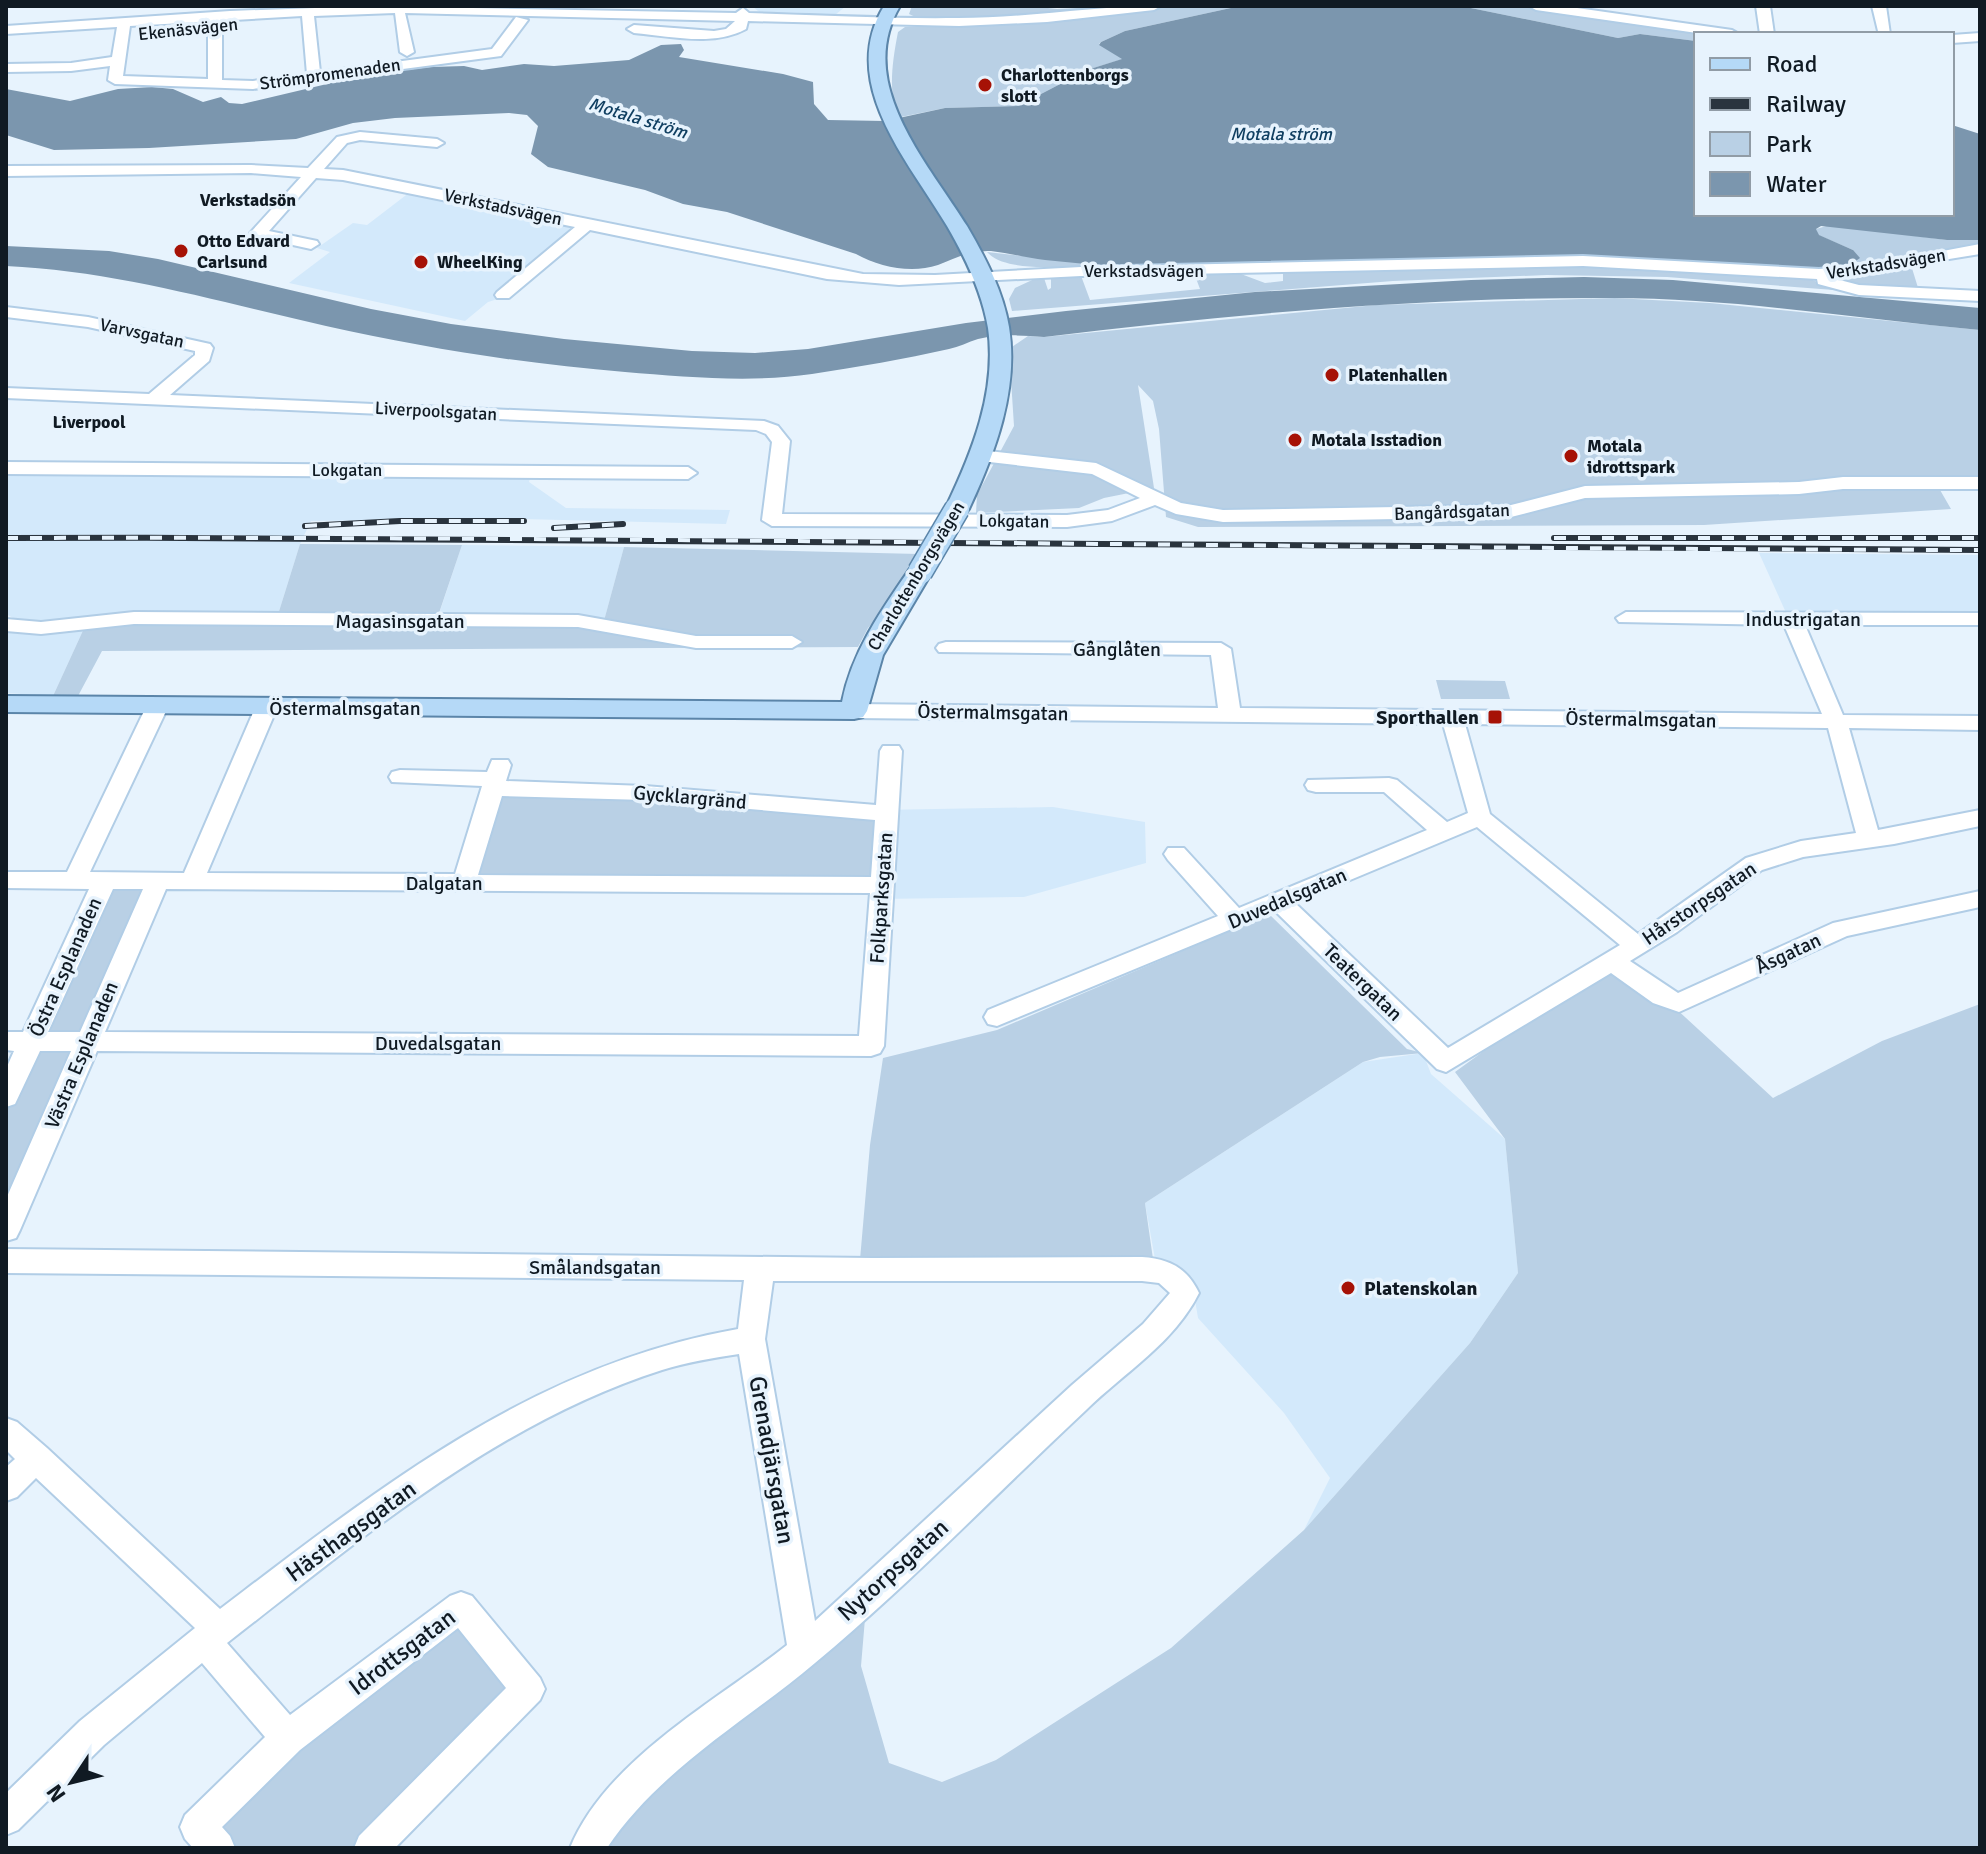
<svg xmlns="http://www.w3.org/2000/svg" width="1986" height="1854" font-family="Signika,sans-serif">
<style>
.built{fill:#d3e9fb}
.green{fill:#b9d0e5}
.water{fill:#7b96ae}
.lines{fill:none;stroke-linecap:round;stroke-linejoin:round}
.minor-casing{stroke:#b1cde6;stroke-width:4}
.major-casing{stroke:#5b85a9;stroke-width:4}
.minor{fill:#fff;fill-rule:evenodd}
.major{fill:#b5d9f7;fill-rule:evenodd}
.rail-casing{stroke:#2a343e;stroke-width:6}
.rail{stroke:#e7f3fd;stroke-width:4;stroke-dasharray:12;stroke-linecap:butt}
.major-bridge-casing{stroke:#5b85a9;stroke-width:27;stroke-linecap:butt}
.major-bridge{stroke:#b5d9f7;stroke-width:24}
.poi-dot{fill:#a61206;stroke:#e7f3fd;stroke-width:3}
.labels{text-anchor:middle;stroke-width:7;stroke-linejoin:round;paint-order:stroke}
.far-street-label{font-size:18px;fill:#101a23;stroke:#e7f3fd}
.far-poi-label{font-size:18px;font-weight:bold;fill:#101a23;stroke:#e7f3fd;text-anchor:start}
.far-water-label{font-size:18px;font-style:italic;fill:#103f61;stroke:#e7f3fd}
.far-neighbourhood-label{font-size:18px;font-weight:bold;fill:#101a23;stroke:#e7f3fd}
.street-label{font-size:20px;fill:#101a23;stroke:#e7f3fd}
.poi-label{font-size:20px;font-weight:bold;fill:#101a23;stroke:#e7f3fd;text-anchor:end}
.near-street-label{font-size:24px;fill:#101a23;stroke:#e7f3fd}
</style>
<rect width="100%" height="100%" fill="#e7f3fd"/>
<!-- built -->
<path class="built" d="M752,6H846L835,15L764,16Z
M414,189L588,225L504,297L488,302L465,321L289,283L330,252L317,248L353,223L367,225Z
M6,471L531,474L529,482L566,508L730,510L726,524L522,519L311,521L300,544L276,621L86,624L53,696L6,693V630L38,632L6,614Z
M462,545L624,547L602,628L437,620Z
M1759,553L1980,555V617H1788Z
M1053,807L1145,822L1146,863L1024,897L880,899V810Z
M1423,1053L1431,1074L1505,1139L1518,1273L1470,1343L1304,1530L1330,1478L1284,1413L1198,1318L1195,1300L1155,1259L1145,1203L1363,1062Z"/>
<!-- green -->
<path class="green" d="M912,6H1029L1057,9L1121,6C1082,12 939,30 909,14Z
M1153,6H1240L1125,31L1101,42L1099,44L1123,59L1087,70L1018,106L945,108L896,118C889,87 892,63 898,32L905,27L1010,24V21Z
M1461,6H1530L1721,34H1696V41L1640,34L1618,38Z
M1830,225L1947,240H1980V247L1827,272L1672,261L1067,268C1044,266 1003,270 987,252L1104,265L1206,266L1253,262L1604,256L1787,267L1853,250L1818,235L1816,229Z
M1573,264L1806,277L1834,290L1667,277L1547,275L1393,281L1012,311L1009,299L1015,288L1043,275L1048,290L1051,288V276L1080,273L1090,300L1200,289L1194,273L1241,274L1265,283L1283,281V272Z
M1911,265L1919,291L1862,289L1828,279Z
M1614,298L1710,303L1980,330V483H1936L1951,509L1704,525L1198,527L1166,517L1159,429L1153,401L1138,385L1154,488L1104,498L1079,508L976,513L977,495L1014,426L1009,349L1028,336L1044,337L1376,305Z
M300,544L462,545L437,619L602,628L624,547L919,554L899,592L868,628L858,647L102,651L78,696H53L86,624L276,621Z
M1436,680L1505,681L1510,699H1441Z
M487,787L880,810L881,890L455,886Z
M97,882H151L6,1219V1084Z
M1269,914L1407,1049L1423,1053L1380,1057L1363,1062L1145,1203L1154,1266L859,1271L870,1145L883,1058L997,1030Z
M1607,961L1673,1006L1773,1098L1882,1041L1980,1004V1848H578L867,1595L861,1666L889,1763L942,1782L996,1760L1171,1648L1304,1530L1470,1343L1518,1273L1505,1139L1455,1072Z
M460,1608L511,1694L371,1848H216L200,1828Z"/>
<!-- water -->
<path class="water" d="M1240,6H1461L1618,38L1640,34L1696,41V214H1952V125L1980,134V240H1947L1821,226L1816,229L1819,235L1853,250L1860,258L1850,265L1820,269L1604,256L1253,262C1186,273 1112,267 1045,260C1027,258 1009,253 991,251C971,250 956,258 938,265C911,274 880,267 856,254L727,212L683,204L645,190L548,167L531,154L538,126L527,115L509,113L395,118L353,123L296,139L149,148L54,150L6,135V89L70,101L118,89L152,87L173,89L203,102L221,97L229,103L242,104L365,75L431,67L464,66L482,70L524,64L554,66L629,60L661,45L681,44L684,50L679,57L783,74L813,82L814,104L828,120L885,121L945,108L1018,106L1087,70L1122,59L1099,45L1101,42L1125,31Z
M6,246L109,251L158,259L371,309L451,324L564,339L692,351L755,353L808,349L966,323L1066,311L1255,292L1471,280L1584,277L1673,280L1980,308V330C1858,319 1735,298 1612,298C1422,297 1232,314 1044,337C1022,335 999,334 978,339C968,342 959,347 949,349C904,359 858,367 812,374C752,383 685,377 625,372C525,364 425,348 326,326C219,302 117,271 6,266Z"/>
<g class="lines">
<defs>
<path id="minor" d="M370,6L736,13L743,8L749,13C819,15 889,19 958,18C1026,18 1093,6 1161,6L1154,10L1047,22L959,26L748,21L746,29C713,47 670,36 634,33L627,29L634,25L714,31L726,29L735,21L405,13L414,52L407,56L400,52L395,13L314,16L320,72L492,49L516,17L528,20L501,56L253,89L115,84L108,80L110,66L71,71L6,72V64L71,63L112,57L117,27L6,34V26L230,11ZM302,16L307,74L253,81L222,80V27L215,23L208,27V79L123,76L130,26Z
M1529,6H1563L1732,30L1739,34H1704L1536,10Z
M1756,6H1770L1774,34H1760Z
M1872,6H1886L1890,34L1878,31Z
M1980,33V41L1952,43V35Z
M360,132L437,139L444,143L437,147L360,140L347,143L324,169L343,170L863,274L935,275L1081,267L1583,256L1819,269L1879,263L1980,244V254L1832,278L1859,285L1980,291V301L1859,295L1818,284L1817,279L1583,266L1081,276L899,285L827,279L590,230L509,298H497L495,295L497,292L575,227L343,180L316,178L269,231L317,241L319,244L311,249L252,236L250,233L301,177L251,173L6,176V166L251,165L308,168L337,137Z
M6,307L88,317L210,344L213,348L209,361L170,395L764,421L778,426L790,441L782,514L1067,515L1108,510L1140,498L1092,474L972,460L970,456L979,450L1096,463L1181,503L1223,510L1511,505L1585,486L1799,482L1843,477H1980V489H1843L1799,494L1585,498L1511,517L1223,522L1176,514L1155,505L1112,521L1067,527L772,526L762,520L772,442L766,434L756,430L6,398V388L149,394L195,355V351L88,327L6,317Z
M6,462L688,467L697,473L688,479L6,474Z
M134,612L578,615L696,636H792L802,642L792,648H696L578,627L134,624L41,634L6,631V619L41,622Z
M1626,612L1980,613V625H1805L1843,715L1980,716V730L1849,728L1878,830L1980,810V826L1894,844L1803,857L1762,870L1677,932L1630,961L1678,993L1833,923L1980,891V907L1847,936L1679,1012L1653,1003L1611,973L1446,1072L1437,1069L1275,911L997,1026L988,1024L984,1017L988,1010L1218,916L1168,860L1164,854L1168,848H1184L1239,908L1427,830L1384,792H1316L1308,790L1305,785L1308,780L1389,778L1397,780L1447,822L1468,813L1443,724L854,718L843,711L854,704L1218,708L1211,655L939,652L936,648L939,644L946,642L1221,643L1231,649L1240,708L1822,714L1784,625L1619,622L1616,618ZM1465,724L1828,728L1856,833L1801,841L1746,858L1638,934L1490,814ZM1477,827L1620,945L1448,1048L1295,903Z
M157,700L168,707L90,872L184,873L255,708L266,701L277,708L207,873L455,874L482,786L392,782L389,777L392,772L400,770L487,772L492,760H508L511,765L506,781L645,786L876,805L880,751L883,746H899L902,751L884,1046L880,1053L871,1056L97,1051L20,1230L16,1238L6,1241V1199L71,1051H40L15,1104L6,1107V1069L14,1051L6,1050V1032H23L89,889L6,888V872H67L146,707ZM502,796L645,800L875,820L871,877L478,875ZM113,889H143L80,1032H48ZM166,889L870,893L859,1036L105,1032Z
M6,1249L872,1258L1142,1257C1170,1259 1187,1268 1199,1293C1174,1343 1125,1372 1086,1410C996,1494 910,1584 815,1663C744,1723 660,1769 607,1848H570C606,1760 715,1702 787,1645L739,1354C713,1358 687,1362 662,1370C496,1423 362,1538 227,1643L290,1715L450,1596L461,1592L472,1596L540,1678L545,1689L540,1700L395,1848H354L359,1836L506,1688L458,1628L300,1750L222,1827L230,1836L235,1848H193L185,1839L180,1827L185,1815L265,1737L202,1663L104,1745L18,1830L6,1835V1793L80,1721L195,1628L36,1478L17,1497L6,1501V1467L15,1459L6,1450V1418L17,1422L47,1448L220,1609C382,1486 533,1365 738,1329L744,1280L6,1273ZM773,1281H1142L1159,1283L1170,1293L1143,1324L1072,1385L815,1621L765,1339Z"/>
<path id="major" d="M884,6H900C854,83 928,163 967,226C985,257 1003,291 1009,327C1019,390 995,453 969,509L965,514H949L945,509C972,453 997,391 988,328C982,292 965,257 947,226C909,162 837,83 884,6Z
M920,565L929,567L932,572L883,655L867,711L863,717L854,719L6,712V696L842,702C852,651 882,609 911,567Z"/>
</defs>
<!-- minor casing -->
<use href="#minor" class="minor-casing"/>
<!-- major casing -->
<use href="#major" class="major-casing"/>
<!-- minor -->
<use href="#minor" class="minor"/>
<!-- major -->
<use href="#major" class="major"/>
<defs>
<path id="rail" d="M305,526L400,521H524
M554,528L623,524
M6,538C664,536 1322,549 1980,550
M1554,538H1980"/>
</defs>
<!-- rail casing -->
<use href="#rail" class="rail-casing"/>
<!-- rail -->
<use href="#rail" class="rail"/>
<defs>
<path id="major-bridge" d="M920,572L957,509"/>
</defs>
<!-- major-bridge casing -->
<use href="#major-bridge" class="major-bridge-casing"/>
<!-- major-bridge -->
<use href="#major-bridge" class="major-bridge"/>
</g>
<!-- markers -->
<g class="poi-dot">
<circle cx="985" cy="85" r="8"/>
<circle cx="181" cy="251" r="8"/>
<circle cx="421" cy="262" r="8"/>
<circle cx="1332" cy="375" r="8"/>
<circle cx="1295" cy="440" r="8"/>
<circle cx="1571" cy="456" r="8"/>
<rect x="1487" y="709" width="16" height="16" rx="4"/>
<circle cx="1348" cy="1288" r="8"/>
</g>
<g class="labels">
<!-- far-street labels -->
<g class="far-street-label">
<text transform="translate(188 29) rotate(-6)" y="6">Ekenäsvägen</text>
<text transform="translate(330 74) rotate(-8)" y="6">Strömpromenaden</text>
<text transform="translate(503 207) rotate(12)" y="6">Verkstadsvägen</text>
<text transform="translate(1886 264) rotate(-9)" y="6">Verkstadsvägen</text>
<text x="1144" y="277">Verkstadsvägen</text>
<text transform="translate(142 333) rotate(12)" y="6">Varvsgatan</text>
<text transform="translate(436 411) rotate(3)" y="6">Liverpoolsgatan</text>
<text x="347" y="476">Lokgatan</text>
<text transform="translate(1452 512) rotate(-2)" y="6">Bangårdsgatan</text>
<text transform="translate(1014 521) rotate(1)" y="6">Lokgatan</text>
<text transform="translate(916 576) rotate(-59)" y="6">Charlottenborgsvägen</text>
</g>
<!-- far-poi labels -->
<g class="far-poi-label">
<text x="1001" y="81">Charlottenborgs<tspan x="1001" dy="21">slott</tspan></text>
<text x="197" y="247">Otto Edvard<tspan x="197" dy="21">Carlsund</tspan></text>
<text x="437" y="268">WheelKing</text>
<text x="1348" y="381">Platenhallen</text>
<text x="1311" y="446">Motala Isstadion</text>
<text x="1587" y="452">Motala<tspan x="1587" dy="21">idrottspark</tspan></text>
</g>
<!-- far-water labels -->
<g class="far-water-label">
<text transform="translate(638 118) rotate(17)" y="6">Motala ström</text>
<text x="1281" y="140">Motala ström</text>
</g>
<!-- far-neighbourhood labels -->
<g class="far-neighbourhood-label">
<text x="248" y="206">Verkstadsön</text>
<text x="89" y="428">Liverpool</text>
</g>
<!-- street labels -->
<g class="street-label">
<text x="1803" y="626">Industrigatan</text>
<text x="400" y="628">Magasinsgatan</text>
<text x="1117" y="656">Gånglåten</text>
<text x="345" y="715">Östermalmsgatan</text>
<text transform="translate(993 712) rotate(1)" y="7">Östermalmsgatan</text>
<text transform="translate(1641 719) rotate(1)" y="7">Östermalmsgatan</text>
<text transform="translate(690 797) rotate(5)" y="7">Gycklargränd</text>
<text x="444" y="890">Dalgatan</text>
<text transform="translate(881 898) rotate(-86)" y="7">Folkparksgatan</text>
<text transform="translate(1287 898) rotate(-23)" y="7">Duvedalsgatan</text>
<text transform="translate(1699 903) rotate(-34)" y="7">Hårstorpsgatan</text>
<text transform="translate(1788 953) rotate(-25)" y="7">Åsgatan</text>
<text transform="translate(65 967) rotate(-66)" y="7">Östra Esplanaden</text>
<text transform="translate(1363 982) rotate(44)" y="7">Teatergatan</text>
<text x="438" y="1050">Duvedalsgatan</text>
<text transform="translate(81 1055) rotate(-67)" y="7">Västra Esplanaden</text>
<text x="595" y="1274">Smålandsgatan</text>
</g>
<!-- poi labels -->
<g class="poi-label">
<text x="1479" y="724">Sporthallen</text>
<text x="1364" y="1295" text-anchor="start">Platenskolan</text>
</g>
<!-- near-street labels -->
<g class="near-street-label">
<text transform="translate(772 1460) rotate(80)" y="8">Grenadjärsgatan</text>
<text transform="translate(351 1531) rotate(-36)" y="8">Hästhagsgatan</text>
<text transform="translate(893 1570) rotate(-42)" y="8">Nytorpsgatan</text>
<text transform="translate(402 1652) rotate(-37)" y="8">Idrottsgatan</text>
</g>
</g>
<!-- border -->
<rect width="1986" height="1854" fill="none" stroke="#101a23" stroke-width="16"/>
<!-- legend -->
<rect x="1694" y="32" width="260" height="184" fill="#e7f3fd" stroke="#919ca6" stroke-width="2"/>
<rect x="1710" y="58" width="40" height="12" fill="#b5d9f7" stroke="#919ca6" stroke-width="2"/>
<text x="1766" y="72" font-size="24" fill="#101a23">Road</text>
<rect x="1710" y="98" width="40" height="12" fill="#2a343e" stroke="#919ca6" stroke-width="2"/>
<text x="1766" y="112" font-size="24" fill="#101a23">Railway</text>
<rect x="1710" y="132" width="40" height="24" fill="#b9d0e5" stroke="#919ca6" stroke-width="2"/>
<text x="1766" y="152" font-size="24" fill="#101a23">Park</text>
<rect x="1710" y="172" width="40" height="24" fill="#7b96ae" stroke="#919ca6" stroke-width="2"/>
<text x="1766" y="192" font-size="24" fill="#101a23">Water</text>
<!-- north arrow -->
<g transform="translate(72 1782) rotate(235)" stroke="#e7f3fd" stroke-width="6" paint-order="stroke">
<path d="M0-6L14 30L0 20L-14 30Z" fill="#101a23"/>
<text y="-12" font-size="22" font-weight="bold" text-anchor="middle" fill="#101a23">N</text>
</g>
</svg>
